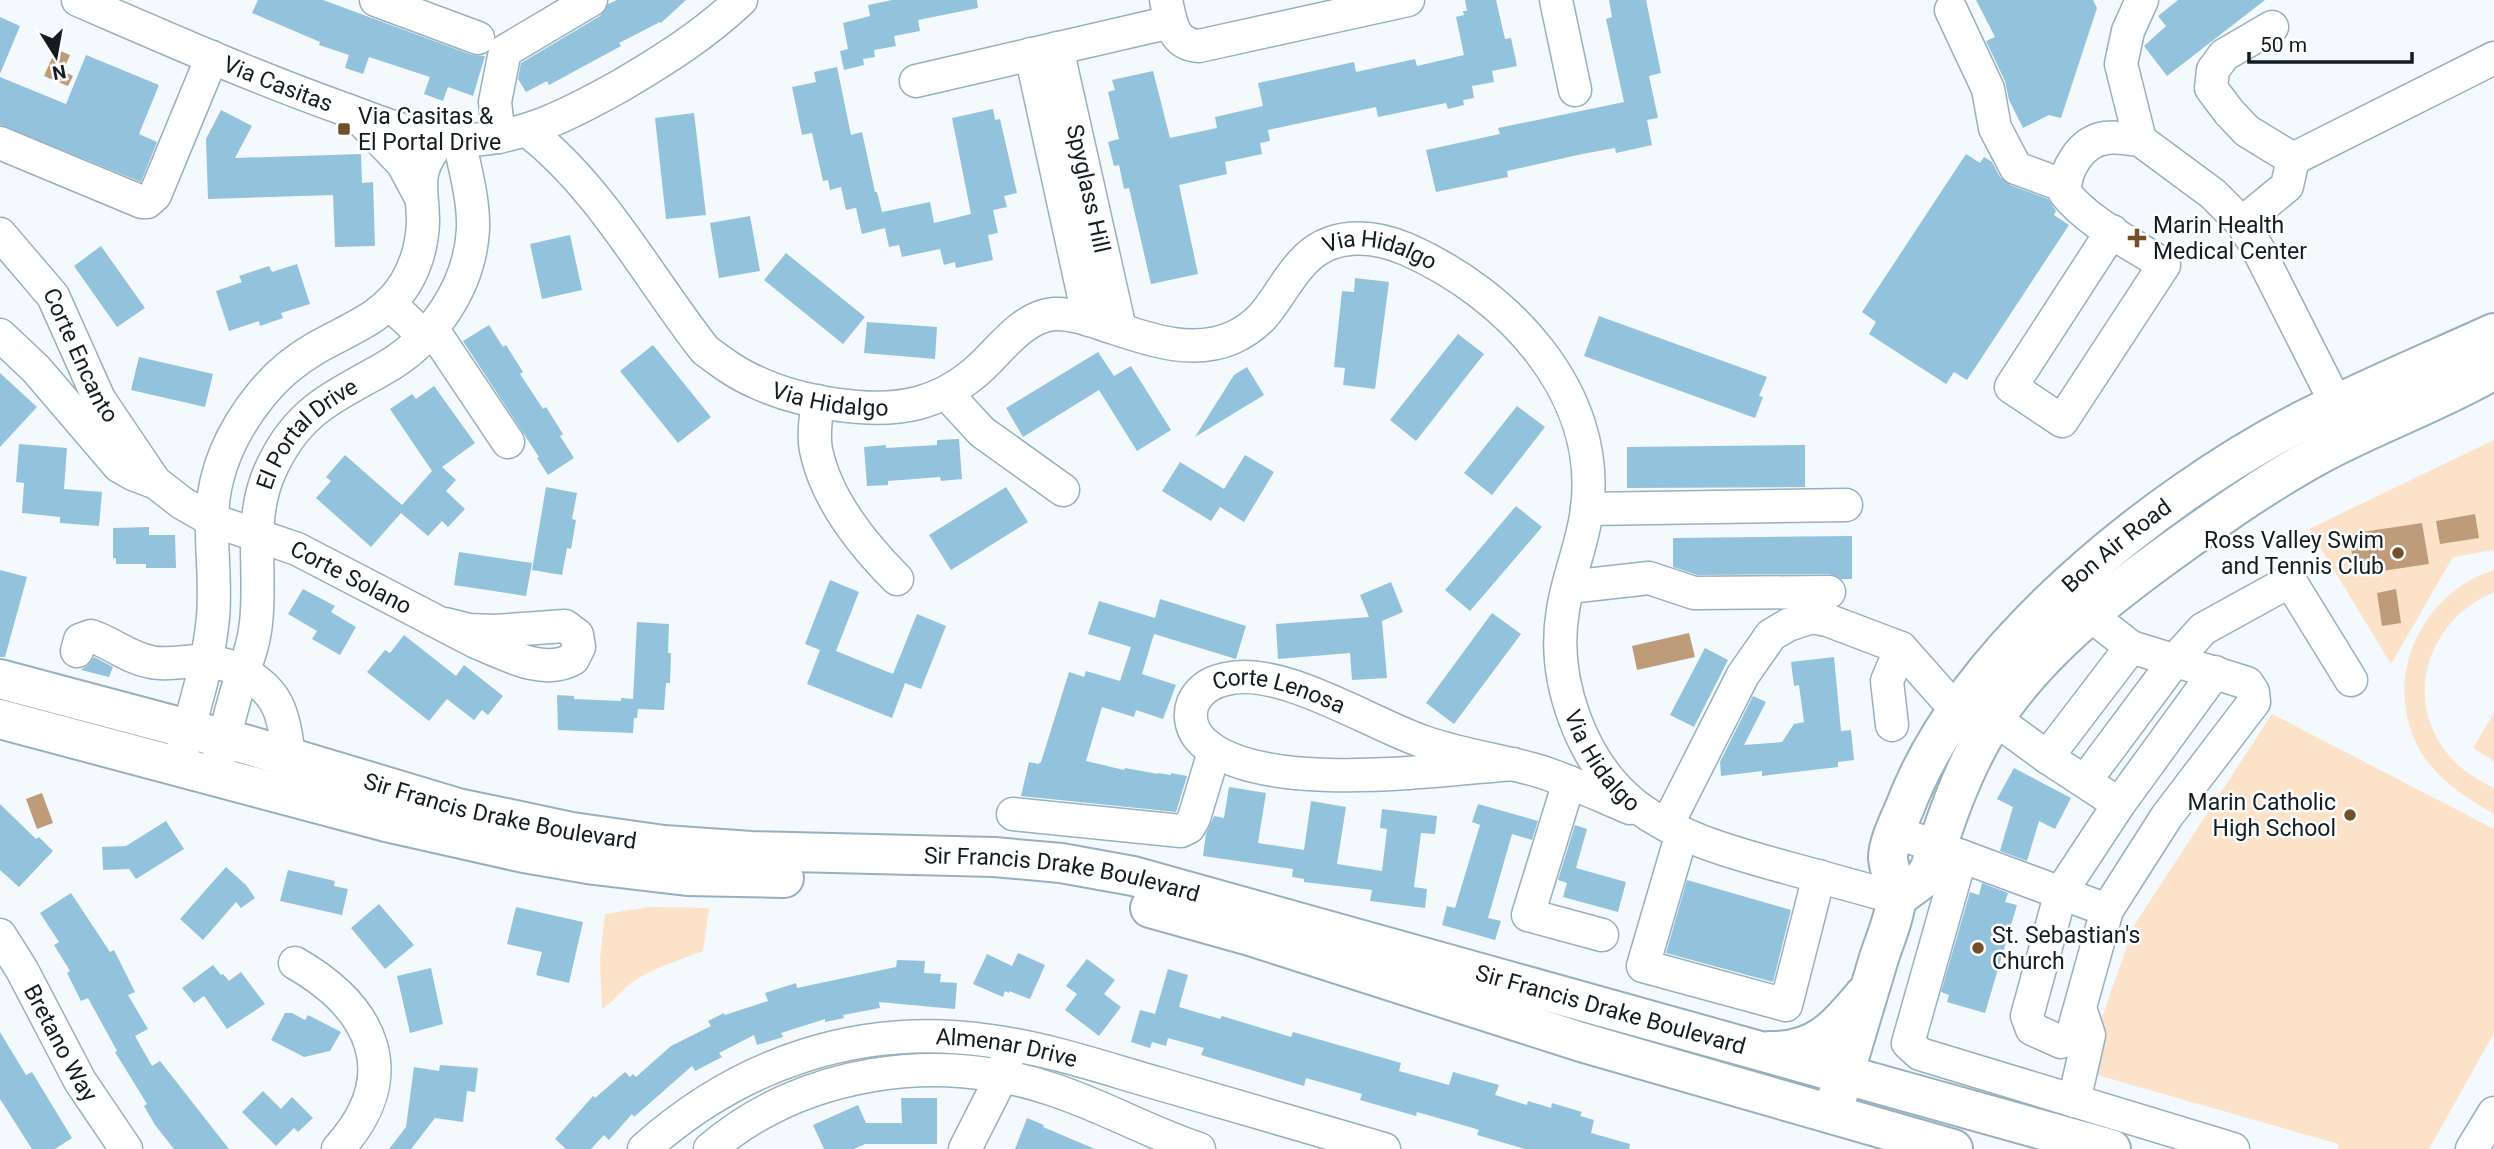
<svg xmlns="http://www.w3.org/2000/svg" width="2494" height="1149" font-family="Roboto,sans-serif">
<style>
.green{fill:#fce2c9}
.water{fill:#be9b79}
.building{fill:#93c2dd}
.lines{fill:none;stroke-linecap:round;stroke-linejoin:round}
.minor-casing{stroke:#97b0be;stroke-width:35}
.major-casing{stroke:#97b0be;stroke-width:42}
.minor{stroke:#fff;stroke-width:32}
.major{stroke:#fff;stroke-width:38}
.poi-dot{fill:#735029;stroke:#fff;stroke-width:2.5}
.labels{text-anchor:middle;stroke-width:5;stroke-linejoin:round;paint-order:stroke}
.street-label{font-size:23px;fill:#131c21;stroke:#fff}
.poi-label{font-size:23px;fill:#131c21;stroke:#fff;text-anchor:start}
</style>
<rect width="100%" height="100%" fill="#f3f9fc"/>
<!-- green -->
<path class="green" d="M2494,440V550L2453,557L2391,664L2309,529Z
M2494,570V592C2423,622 2399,709 2458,765C2469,775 2482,781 2494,789V814C2469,799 2445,785 2427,761C2377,692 2415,595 2494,570Z
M2494,713V761L2473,748Z
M2272,714L2494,829V1033L2429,1149H2338L2339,1144L2083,1071L2135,924Z
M650,907L709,908L703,951C680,960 652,968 631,983C621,991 613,1002 602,1009L600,959L605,914Z"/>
<!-- water -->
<path class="water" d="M56,49L70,55L63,71L73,76L68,86L44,76Z
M2475,514L2479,538L2440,544L2436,521Z
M2422,523L2429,564L2355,575L2349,534Z
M2396,589L2401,623L2382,626L2377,593Z
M1689,633L1695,657L1637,670L1632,646Z
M42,793L53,823L37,829L26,799Z"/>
<!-- building -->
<path class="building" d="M258,0H323L472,55L485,56L473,96L448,87L443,101L424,94L430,77L369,57L363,74L345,68L349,55L319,45L320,42L252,13Z
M617,0H686L661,23L660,22L619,43L621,46L549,85L547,81L526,92L518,79L521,63L600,16L608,4Z
M892,0H977L978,8L918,20L920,31L894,36L896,46L874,50L875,57L863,59L864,65L844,70L840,51L848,49L843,23L870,16L868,5Z
M1465,0H1496L1505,39L1511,38L1517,66L1492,71L1494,82L1472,86L1474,98L1463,100L1464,105L1448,109L1446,103L1378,117L1376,107L1268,130L1270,141L1260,143L1262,154L1225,162L1227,174L1179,185L1198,274L1151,284L1129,188L1124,189L1119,165L1114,166L1108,142L1119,139L1108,92L1115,90L1112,80L1153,71L1170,138L1217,128L1215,117L1263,106L1258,83L1354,62L1356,72L1415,59L1417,66L1464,55L1456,17L1464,15L1463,11H1467Z
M1609,0H1646L1661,73L1649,76L1658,118L1647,120L1652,145L1616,153L1615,148L1582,154L1507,171L1508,177L1436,192L1426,150L1500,134L1498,128L1624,102L1606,19L1612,17Z
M1976,0H2093L2097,8L2061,118L2049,115L2023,128L2009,100L2005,81L1986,41L1995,37Z
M2178,0H2265L2167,76L2144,46L2166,26L2158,16Z
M0,17L20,26L0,74Z
M86,55L159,85L139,134L157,142L141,182L0,125V77L66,104Z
M837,67L851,135L862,132L875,192H877L882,212L930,202L934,223L971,214L952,118L993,109L995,120L1000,119L1017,193L1004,196L1007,207L993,210L998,233L988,235L993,260L956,268L955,262L944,265L940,249L902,257L899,245L889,247L885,228L862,234L856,208L846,210L841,187L830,190L828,180L823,181L812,133L802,135L792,87L816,82L814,72Z
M221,110L252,126L235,158L361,154L362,183L373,182L375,246L335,247L333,195L208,199L206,139Z
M694,113L706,215L666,219L655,118Z
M1966,154L1980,163L1984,157L1992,162L2000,177L2010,185L2048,199L2056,211L2054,215L2069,225L1967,380L1954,372L1946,384L1869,334L1876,322L1862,312Z
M750,216L760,271L719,278L710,223Z
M570,235L582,290L542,299L530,244Z
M101,246L145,308L117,327L74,266Z
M786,253L865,317L843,344L764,280Z
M297,264L310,304L281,313L283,318L260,326L259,321L229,331L216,291L242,282L239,276L269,266L272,272Z
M1355,278L1389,282L1375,389L1343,385L1345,368L1334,367L1342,291L1354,292Z
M1599,316L1767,377L1759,396L1763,397L1755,418L1584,356Z
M867,322L937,327L935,359L864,353Z
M489,325L503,347L506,345L523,372L520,374L543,409L546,407L563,434L560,436L574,458L548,475L537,458L539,457L463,341Z
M1458,334L1484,354L1416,441L1390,420Z
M653,345L711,417L678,443L620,371Z
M1098,352L1114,376L1131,366L1171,430L1137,451L1099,390L1023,437L1006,408Z
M139,357L213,374L205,407L131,390Z
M1247,367L1264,395L1195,437L1234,375Z
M0,373L37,407L0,447Z
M434,386L475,443L442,467L456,480L446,491L465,509L448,527L442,521L428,536L401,513L371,547L316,498L331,481L326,477L345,455L402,505L432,471L390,409L412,394L416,399Z
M1517,406L1545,427L1492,495L1464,473Z
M959,439L962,479L941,481L940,477L888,481V485L867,486L864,447L886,445V448L937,445V440Z
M19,444L67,448L64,489L102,492L99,526L60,523V517L22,513L24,483L16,482Z
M1805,445V487L1627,488V447Z
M1245,455L1274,472L1244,522L1220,507L1211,521L1162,491L1180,462L1224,489Z
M546,487L577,493L572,519L576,520L571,549L567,548L562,575L532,570Z
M1006,487L1028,522L951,570L929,535Z
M1516,506L1542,527L1470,611L1445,590Z
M149,527V535H175L176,568H146V564H116V558H113V528Z
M1852,536V579H1841L1829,574L1697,575L1673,567V538Z
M459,552L532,563L526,596L454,585Z
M0,570L27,577L5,657H0Z
M830,580L859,592L836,651L893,674L917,614L946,626L921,689L905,683L892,718L807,684L820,650L805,644Z
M1391,582L1403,612L1382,621L1387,678L1352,680L1350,653L1278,659L1276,624L1369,617L1360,595Z
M303,589L335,606L331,612L356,627L340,655L312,639L317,631L288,614Z
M1160,599L1246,626L1236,659L1154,634L1142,674L1176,685L1163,719L1136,710L1134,717L1102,707L1086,761L1124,770L1125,768L1158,774V773L1171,775V773L1187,776L1176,812L1021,796L1029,762L1038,764L1041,762L1069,672L1084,677L1086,671L1120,681L1131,647L1088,634L1099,601L1155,618Z
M1492,613L1521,634L1454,724L1426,703Z
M637,622L669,624L668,653H671L670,683H666L664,710L638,709L637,718H634L633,733L558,730L557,695L574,696V699L621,701V698L633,699Z
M404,635L456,676L464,665L503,696L488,715L482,710L474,720L447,699L429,721L367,672L385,650L390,653Z
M1705,648L1728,660L1694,727L1670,715Z
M94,657L113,667L109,677L81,670L89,664Z
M1834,657L1841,731L1851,730L1854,760L1838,762V767L1762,776V771L1721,776L1720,762L1753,696L1766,702L1744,745L1782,742L1794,724L1804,722L1799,685L1794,686L1791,662Z
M2014,768L2071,798L2055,829L2039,821L2027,861L2000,851L2013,807L1997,799Z
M1229,787L1266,793L1258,843L1304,850L1311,801L1346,807L1337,864L1382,871L1387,829L1380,828L1382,809L1437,816L1435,834L1421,833L1414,887L1427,889L1425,908L1370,901L1372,890L1304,882V879L1292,877L1293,869L1203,856L1206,834L1214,816L1224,818Z
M0,804L36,839L39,837L53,851L19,887L0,870Z
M1478,804L1538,821L1532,840L1512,834L1488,918L1501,921L1495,940L1442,925L1447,906L1455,908L1480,825L1472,822Z
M166,821L184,849L136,879L129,869L103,870L102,847L126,846Z
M1575,825L1587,829L1576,868L1626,882L1618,912L1563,897L1567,883L1558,880Z
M226,867L246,885L255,898L241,908L236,902L203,940L180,919Z
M288,870L335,881L334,886L348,889L342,915L280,901Z
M1687,880L1791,910L1773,982L1666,953Z
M1982,883L2008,893L2005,902L2017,905L1985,1013L1947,1002L1949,995L1941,992L1970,892L1979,895Z
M71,893L110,952L114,950L135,992L128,995L148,1029L135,1036L152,1066L160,1061L229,1149H174L155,1125L144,1106L147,1104L115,1052L117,1051L88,998L81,1001L67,973L70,971L54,945L59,942L40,913Z
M379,904L414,945L385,969L351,928Z
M516,907L583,922L569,983L536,975L542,952L507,944Z
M1018,953L1045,965L1030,999L1009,991V993L1005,991L1003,997L973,984L987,954L1012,966Z
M1087,959L1115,980L1104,994L1121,1007L1099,1036L1065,1010L1077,994L1066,986Z
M897,960L925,961L924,973L941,974L940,982L957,983L955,1009L879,1002L880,1008L843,1015L844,1018L825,1022V1019L781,1033L783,1037L757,1045L754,1035L719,1053L722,1057L695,1071L692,1066L634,1117L632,1114L609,1140L604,1135L591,1149H566L555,1139L593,1096L595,1098L625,1072L630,1077L633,1074L636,1077L671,1046L711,1026L708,1021L724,1013L725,1015L768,1001L765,993L796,983L797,988L896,967Z
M213,965L221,975L223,974L229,981L241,972L265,1004L227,1029L204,996L194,1003L182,988Z
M431,968L443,1024L410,1033L397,976Z
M1168,969L1188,975L1179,1007L1220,1019L1222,1016L1291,1037L1293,1032L1401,1063L1399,1071L1449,1085L1453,1072L1499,1085L1495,1095L1527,1105L1528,1101L1551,1108L1552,1103L1582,1112L1580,1116L1594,1120L1591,1133L1630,1144L1629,1149H1525L1477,1135L1479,1130L1473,1128L1417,1112L1416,1116L1360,1100L1362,1094L1306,1078L1304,1086L1201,1055L1204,1048L1168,1038L1166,1046L1152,1042L1150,1048L1131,1042L1140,1010L1155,1014Z
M285,1013H292L305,1020L308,1015L341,1032L330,1051L304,1057L271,1040Z
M0,1032L26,1075L32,1072L72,1138L55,1149H32L0,1099Z
M440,1065L478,1068L475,1092L467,1091L463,1122L435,1118L411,1149H389L406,1127L414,1067L439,1071Z
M263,1091L281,1109L292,1097L313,1118L298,1132L294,1128L276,1146L242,1112Z
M901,1098H937V1144H865L854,1149H824L813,1125L858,1105L866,1123H902Z
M1027,1118L1044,1125L1043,1127L1095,1149H1015Z"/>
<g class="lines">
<defs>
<g id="minor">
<path id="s1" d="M78,0C166,38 254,77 344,109C380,122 417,139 456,140C517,142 568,115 620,86C664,60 704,35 741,0"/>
<path d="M376,0L478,38"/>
<path d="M1166,0C1171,22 1172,44 1199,46L1408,0"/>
<path d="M1556,0L1575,90"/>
<path d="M2142,0L2128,31L2121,64L2140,140L2213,194L2242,223"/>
<path d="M1951,10L1988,89L1995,128L2016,168L2065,186"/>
<path d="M2272,27L2224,55L2213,70L2211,88L2229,112L2247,131L2293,159"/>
<path id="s2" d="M1057,48L1120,329"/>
<path d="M1031,54L1089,320"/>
<path d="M916,81L1171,22"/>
<path d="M361,120L403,164L420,196"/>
<path id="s3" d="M528,131C602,189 647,276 705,350C721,362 737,374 756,382C798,402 872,415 918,403C937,398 956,388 972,375C997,356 1019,317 1054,314C1071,313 1089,319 1105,325C1145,338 1190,356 1232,338C1272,320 1276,291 1302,263C1329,232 1371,234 1406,249C1507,293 1602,392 1587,509C1583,544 1568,576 1563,610C1551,679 1581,763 1636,806C1681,840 1735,853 1788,868C1824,878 1861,888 1897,898"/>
<path d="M499,137L495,102L505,51L591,0"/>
<path d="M0,143L142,202H147L155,195L212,57"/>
<path d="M2293,159L2287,186L2242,223L2258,249L2347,425"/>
<path d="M2293,159L2494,58"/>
<path d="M2112,231L2011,387L2062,421L2164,265C2131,243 2090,224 2065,193C2064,170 2081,141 2106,138C2116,136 2129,139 2140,140"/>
<path id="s4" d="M0,234L53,296L99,399L155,482L182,503L212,520L297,549L476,642C505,654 544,676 573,659L579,647L577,635L565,626L495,631L469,630L445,624"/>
<path d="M390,304L425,337L439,339L508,442"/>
<path d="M0,335L36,369L119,466L133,474L151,481"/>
<path d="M946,393L982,432L1063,490"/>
<path d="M818,401C816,416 813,434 816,450C826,499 863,545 897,579"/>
<path d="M1587,509L1846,505"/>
<path d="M1569,587L1649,578L1694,593L1829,592"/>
<path d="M2074,597L2090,615L2131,647L2247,683L2253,692L2254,702L2167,816L2107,910L2072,1036L2061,1042L2032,1029L2027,1016L2061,892L2119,804"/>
<path d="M77,651L80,640L91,636C112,643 129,658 151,662C169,666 187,660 205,661C234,663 268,682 279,709C285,724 287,741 289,757"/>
<path d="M1995,719L2047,757L2119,804L2215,672"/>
<path d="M1892,725L1887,681L1901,648"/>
<path d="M182,752C194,708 209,663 213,617C216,584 211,550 212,517C213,472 232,431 260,396C275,377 295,360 316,348C349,329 384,318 405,284C416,266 422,244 423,223C423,184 412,175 441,139"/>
<path d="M2047,757L2131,647"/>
<path id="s5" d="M218,761C225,736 231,710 239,684C246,664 254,645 256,623C262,572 248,520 270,471C296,413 328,400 381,370C431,343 470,288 473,229C474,200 465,169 459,140"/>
<path id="s6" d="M1513,764C1437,770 1260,795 1203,742C1192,732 1188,717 1193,703C1199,690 1211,682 1226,679C1280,665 1371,724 1424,742C1463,756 1503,760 1542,772C1572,782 1601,796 1630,808"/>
<path d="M2085,781L2176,659L2203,629L2290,581L2351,680"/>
<path d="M1569,782L1528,915L1602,935"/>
<path d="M1013,814L1181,831L1189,827L1194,818L1214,752"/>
<path d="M1667,825L1743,675L1771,635L1788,625L1812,617L1827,620L1901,648L1956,710"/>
<path d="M1896,832L2107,910"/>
<path d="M1682,833L1643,966L1786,1005L1819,876"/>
<path d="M1961,856L1908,1043L1920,1054L2233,1149"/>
<path id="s7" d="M0,935L22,970L80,1081L126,1149"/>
<path d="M295,963C373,1008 405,1075 338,1149"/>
<path d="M2074,1101L2089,1035L2082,1014"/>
<path id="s8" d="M644,1149C741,1062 861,1022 991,1041C1049,1049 1104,1068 1160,1084C1235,1106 1309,1127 1384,1149"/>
<path d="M710,1149C802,1070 938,1051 1051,1089C1101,1105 1148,1132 1199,1149"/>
<path d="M965,1149L1002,1076L1007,1059"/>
<path d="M2472,1149L2494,1113"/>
</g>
<g id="major">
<path id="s9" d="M0,679L248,745L458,808L572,832L664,845L751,851L994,857L1061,863L1133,876L2111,1149"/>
<path d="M0,719L386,822L524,853L594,865L687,876L784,878"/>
<path d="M1897,898L1924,878L1930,868C1946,819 1962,771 1989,727C2035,653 2110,595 2180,545C2226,512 2272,480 2322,453C2378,423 2439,402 2494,370"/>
<path d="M1150,908L1250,936L1581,1042L1953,1149"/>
<path d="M1770,1051C1816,1052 1837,1028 1864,995"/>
<path id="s10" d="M1837,1098C1851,1051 1865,1005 1879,958C1885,939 1894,920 1896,901C1898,888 1889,872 1888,858C1888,843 1899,821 1905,807C1964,649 2155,497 2302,421C2365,389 2430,362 2494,333"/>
</g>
</defs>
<!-- minor casing -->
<use href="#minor" class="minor-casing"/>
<!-- major casing -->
<use href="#major" class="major-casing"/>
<!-- minor -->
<use href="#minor" class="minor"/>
<!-- major -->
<use href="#major" class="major"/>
</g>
<!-- markers -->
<g class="poi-dot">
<rect x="337" y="122" width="14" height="14" rx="3.5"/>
<path d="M2133.5 227.5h7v7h7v7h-7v7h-7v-7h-7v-7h7z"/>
<circle cx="2398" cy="553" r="7"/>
<circle cx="2350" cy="815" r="7"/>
<circle cx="1978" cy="948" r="7"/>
</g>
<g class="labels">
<!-- street labels -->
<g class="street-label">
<text dy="8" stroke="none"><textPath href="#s1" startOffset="217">Via Casitas</textPath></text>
<text dy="8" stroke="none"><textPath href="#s2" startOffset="144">Spyglass Hill</textPath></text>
<text dy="8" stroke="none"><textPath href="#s3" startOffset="1048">Via Hidalgo</textPath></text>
<text dy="8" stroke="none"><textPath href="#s4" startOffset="147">Corte Encanto</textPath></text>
<text dy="8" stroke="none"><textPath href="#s3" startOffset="420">Via Hidalgo</textPath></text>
<text dy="8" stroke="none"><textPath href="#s5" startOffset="350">El Portal Drive</textPath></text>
<text dy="8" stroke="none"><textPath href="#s10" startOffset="644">Bon Air Road</textPath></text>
<text dy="8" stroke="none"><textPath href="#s4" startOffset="514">Corte Solano</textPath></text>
<text dy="8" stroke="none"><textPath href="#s6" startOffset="457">Corte Lenosa</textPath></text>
<text dy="8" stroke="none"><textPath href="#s3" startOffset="1678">Via Hidalgo</textPath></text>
<text dy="8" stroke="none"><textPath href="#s9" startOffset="518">Sir Francis Drake Boulevard</textPath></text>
<text dy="8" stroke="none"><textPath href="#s9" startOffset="1085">Sir Francis Drake Boulevard</textPath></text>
<text dy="8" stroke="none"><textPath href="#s9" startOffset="1652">Sir Francis Drake Boulevard</textPath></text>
<text dy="8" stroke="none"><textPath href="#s7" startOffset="124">Bretano Way</textPath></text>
<text dy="8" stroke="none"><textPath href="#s8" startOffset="392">Almenar Drive</textPath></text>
</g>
<!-- poi labels -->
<g class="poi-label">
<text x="358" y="124">Via Casitas &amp;<tspan x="358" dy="26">El Portal Drive</tspan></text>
<text x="2153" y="233">Marin Health<tspan x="2153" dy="26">Medical Center</tspan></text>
<text x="2384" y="548" text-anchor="end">Ross Valley Swim<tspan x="2384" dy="26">and Tennis Club</tspan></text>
<text x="2336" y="810" text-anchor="end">Marin Catholic<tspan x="2336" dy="26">High School</tspan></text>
<text x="1992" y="943">St. Sebastian's<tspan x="1992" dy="26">Church</tspan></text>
</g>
</g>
<!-- north arrow -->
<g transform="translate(56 56) rotate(169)" stroke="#ffffff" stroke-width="5" paint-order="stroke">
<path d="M0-5L12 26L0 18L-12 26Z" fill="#131c21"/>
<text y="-10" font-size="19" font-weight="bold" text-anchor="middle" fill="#131c21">N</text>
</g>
<!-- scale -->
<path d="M2249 52v10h163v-10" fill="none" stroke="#131c21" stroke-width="3.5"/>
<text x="2260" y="52" font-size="21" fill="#131c21" stroke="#ffffff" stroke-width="5" paint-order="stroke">50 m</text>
</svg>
